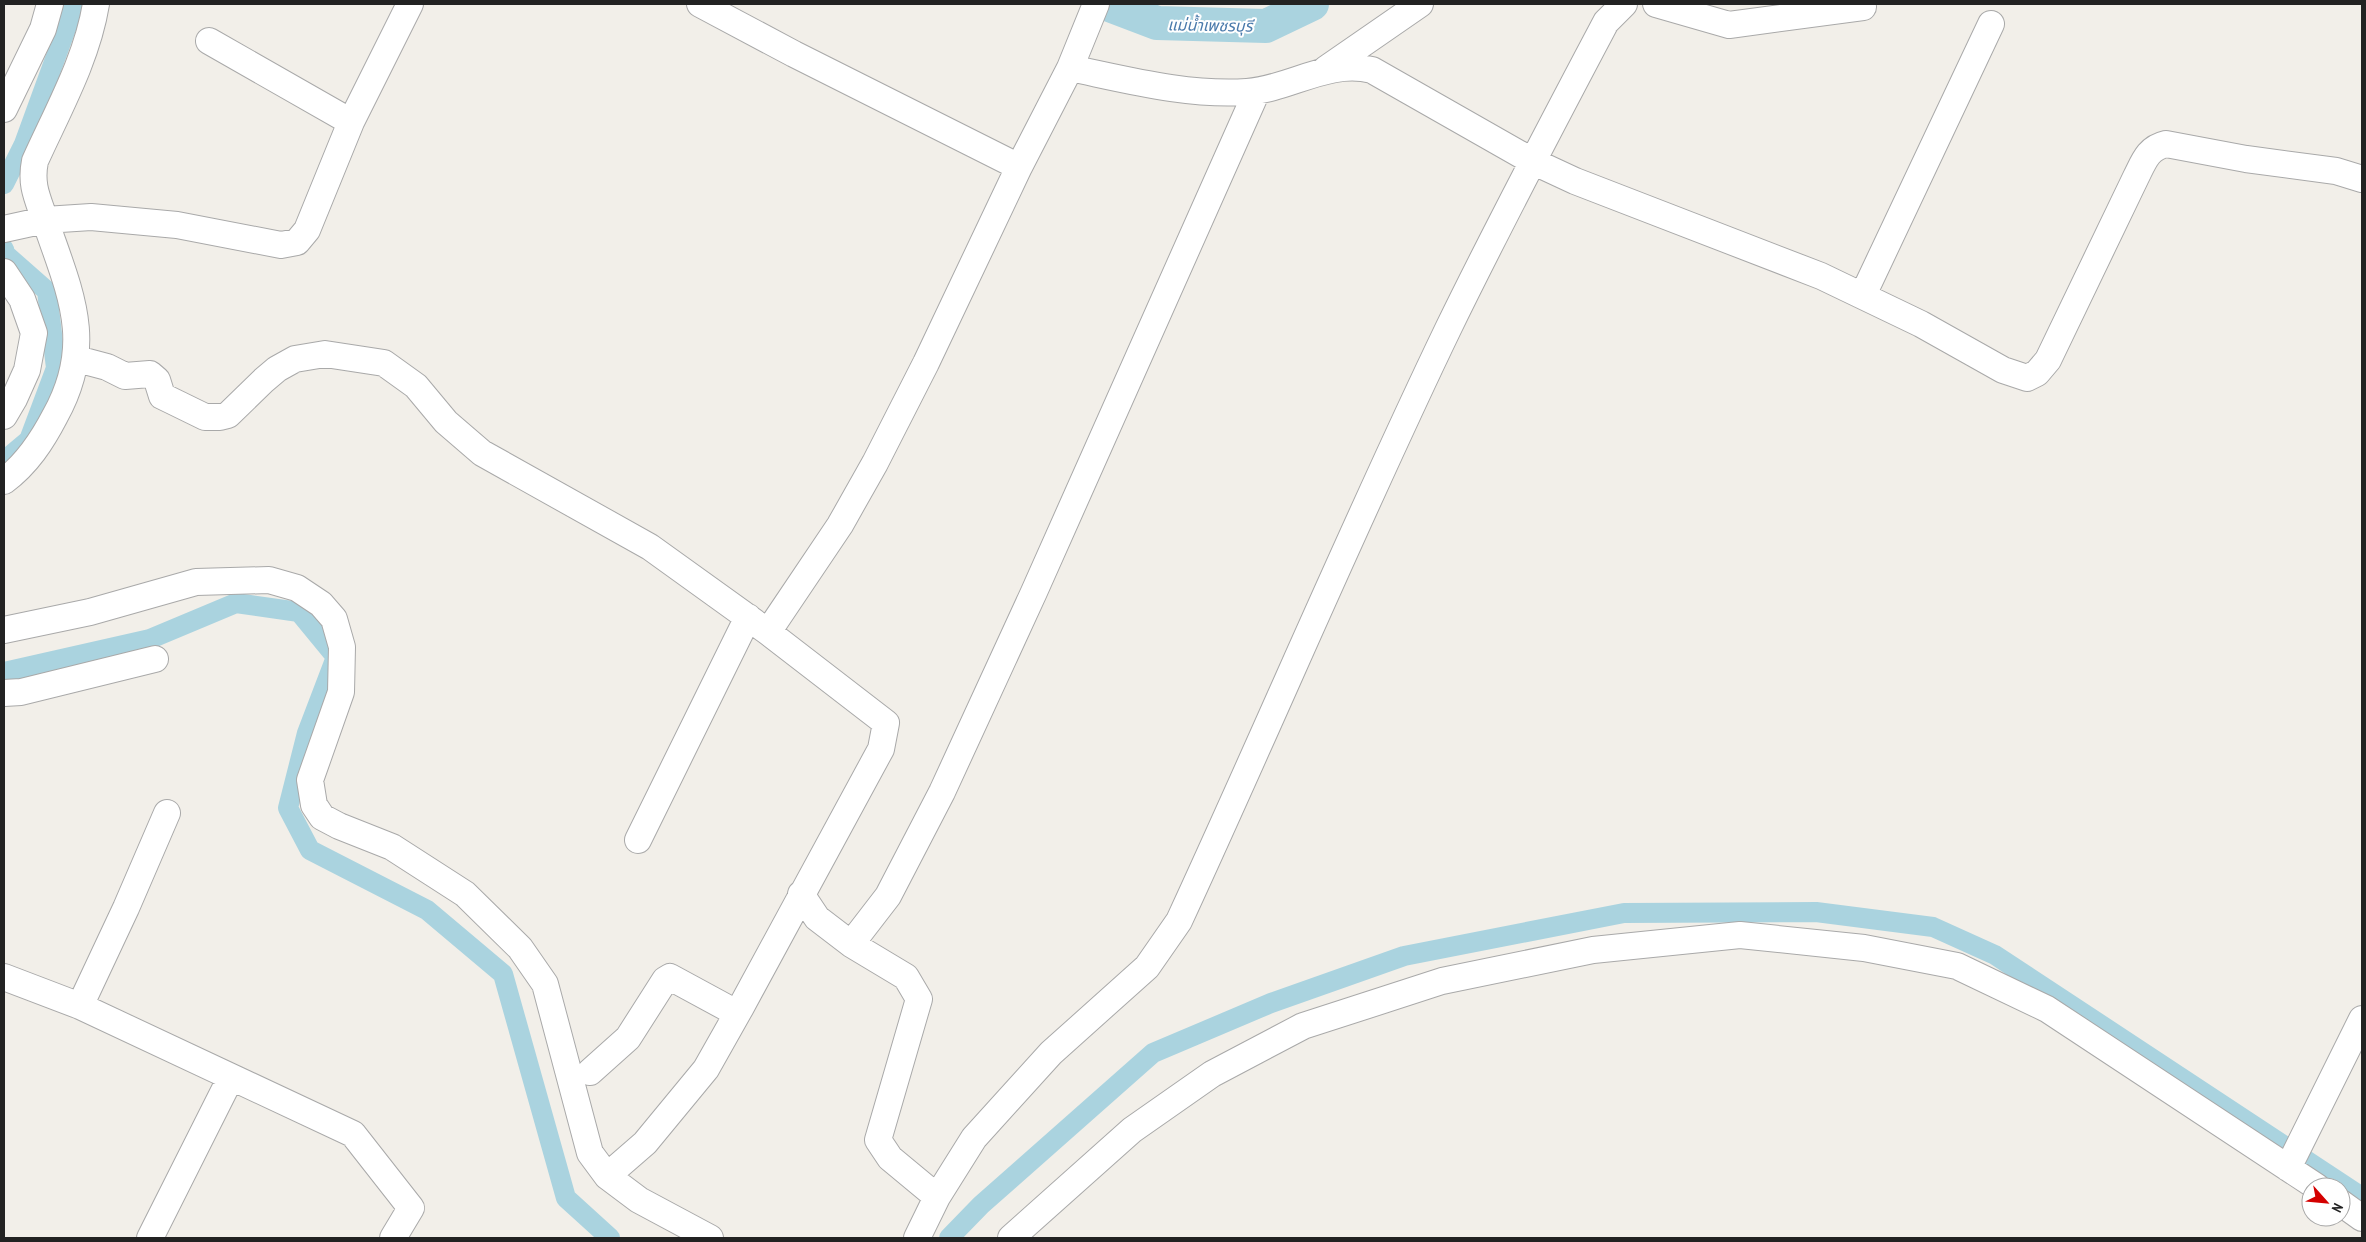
<svg xmlns="http://www.w3.org/2000/svg" width="2366" height="1242" font-family="'PT Sans Narrow','Noto Sans Thai',sans-serif">
<style>
.lines{fill:none;stroke-linecap:round;stroke-linejoin:round}
.canal{stroke:#aad3df;stroke-width:20}
.river{stroke:#aad3df;stroke-width:34}
.minor-casing{stroke:#a9a9a9;stroke-width:28}
.minor{stroke:#fff;stroke-width:26}
.labels{text-anchor:middle;stroke-width:4;stroke-linejoin:round;paint-order:stroke}
.water-label{font-size:16px;font-style:italic;fill:#4a7aab;stroke:#fff}
</style>
<rect width="100%" height="100%" fill="#f2efe9"/>
<g class="lines">
<!-- canal -->
<path class="canal" d="M4,184L24,144L75,4
M4,249L5,254L47,291L56,368L29,440L4,461
M4,672L150,639L236,603L299,612L336,657L307,733L288,808L310,850L427,910L503,974L566,1198L610,1238
M949,1238L981,1205L1153,1053L1271,1003L1404,956L1624,913L1816,912L1933,927L1995,955L2362,1197"/>
<!-- river -->
<path class="river" d="M1107,4L1157,23L1266,26L1312,4"/>
<defs>
<path id="minor" d="M700,4L794,54L1019,167
M1656,4L1729,25L1863,7
M209,41L351,122
M1070,68C1128,80 1188,96 1247,92C1290,89 1328,59 1372,70L1532,161L1575,181L1821,276L1921,324L2003,370L2027,378L2037,373L2048,360L2136,177C2144,161 2148,148 2166,144L2246,159L2336,171L2362,179
M1326,69L1420,4
M4,109L43,29L50,4
M4,229L45,220L91,217L177,225L281,245L297,242L307,230L351,122L410,4
M4,272L22,299L34,333L27,370L14,399L4,416
M1863,295L1991,24
M77,359L107,367L125,376L150,374L157,380L162,396L205,417H220L228,415L264,380L277,369L295,359L325,354L384,363L416,386L446,422L482,453L650,547L768,632L886,723L881,749L741,1007L735,1010L729,1009L670,977L665,980L628,1038L590,1072
M4,481C27,464 42,441 55,416C95,344 71,295 46,223C38,199 30,186 35,161C58,110 87,59 96,4
M4,630L90,612L196,582L269,580L297,588L321,604L334,619L342,647L341,692L310,780L314,805L322,817L339,826L392,847L465,894L520,948L545,984L590,1153L607,1176L639,1200L710,1238
M768,632L840,525L875,463L926,363L1019,167L1070,68L1096,4
M4,693L21,692L155,659
M638,840L748,617
M801,894L817,918L851,944L906,977L919,999L878,1140L890,1158L937,1197
M851,944L888,896L942,792L1034,592L1257,91
M4,977L80,1006L353,1134L411,1208L393,1238
M80,1006L126,908L167,813
M2288,1168L2362,1019
M607,1176L645,1143L706,1069L741,1007
M2341,1203L2362,1218
M150,1238L231,1077
M917,1238L937,1197L974,1138L1051,1053L1147,967L1179,921C1270,724 1354,524 1448,329C1498,226 1552,124 1606,22L1624,4
M1011,1238L1132,1130L1212,1074L1303,1026L1442,981L1593,950L1740,935L1864,948L1957,966L2047,1009L2317,1187"/>
</defs>
<!-- minor casing -->
<use href="#minor" class="minor-casing"/>
<!-- minor -->
<use href="#minor" class="minor"/>
</g>
<g class="labels">
<!-- water labels -->
<g class="water-label">
<text transform="translate(1210 25) rotate(1)" y="6">แม่น้ำเพชรบุรี</text>
</g>
</g>
<!-- border -->
<rect width="2366" height="1242" fill="none" stroke="#222222" stroke-width="10"/>
<!-- north arrow -->
<g transform="translate(2326 1202) rotate(117)"><circle r="24" fill="#ffffff" stroke="#a7a7a7"/>
<path d="M0-4L9 19L0 12L-9 19Z" fill="#d40000"/>
<text y="-8" font-size="14" font-weight="bold" text-anchor="middle" fill="#222222">N</text>
</g>
</svg>
